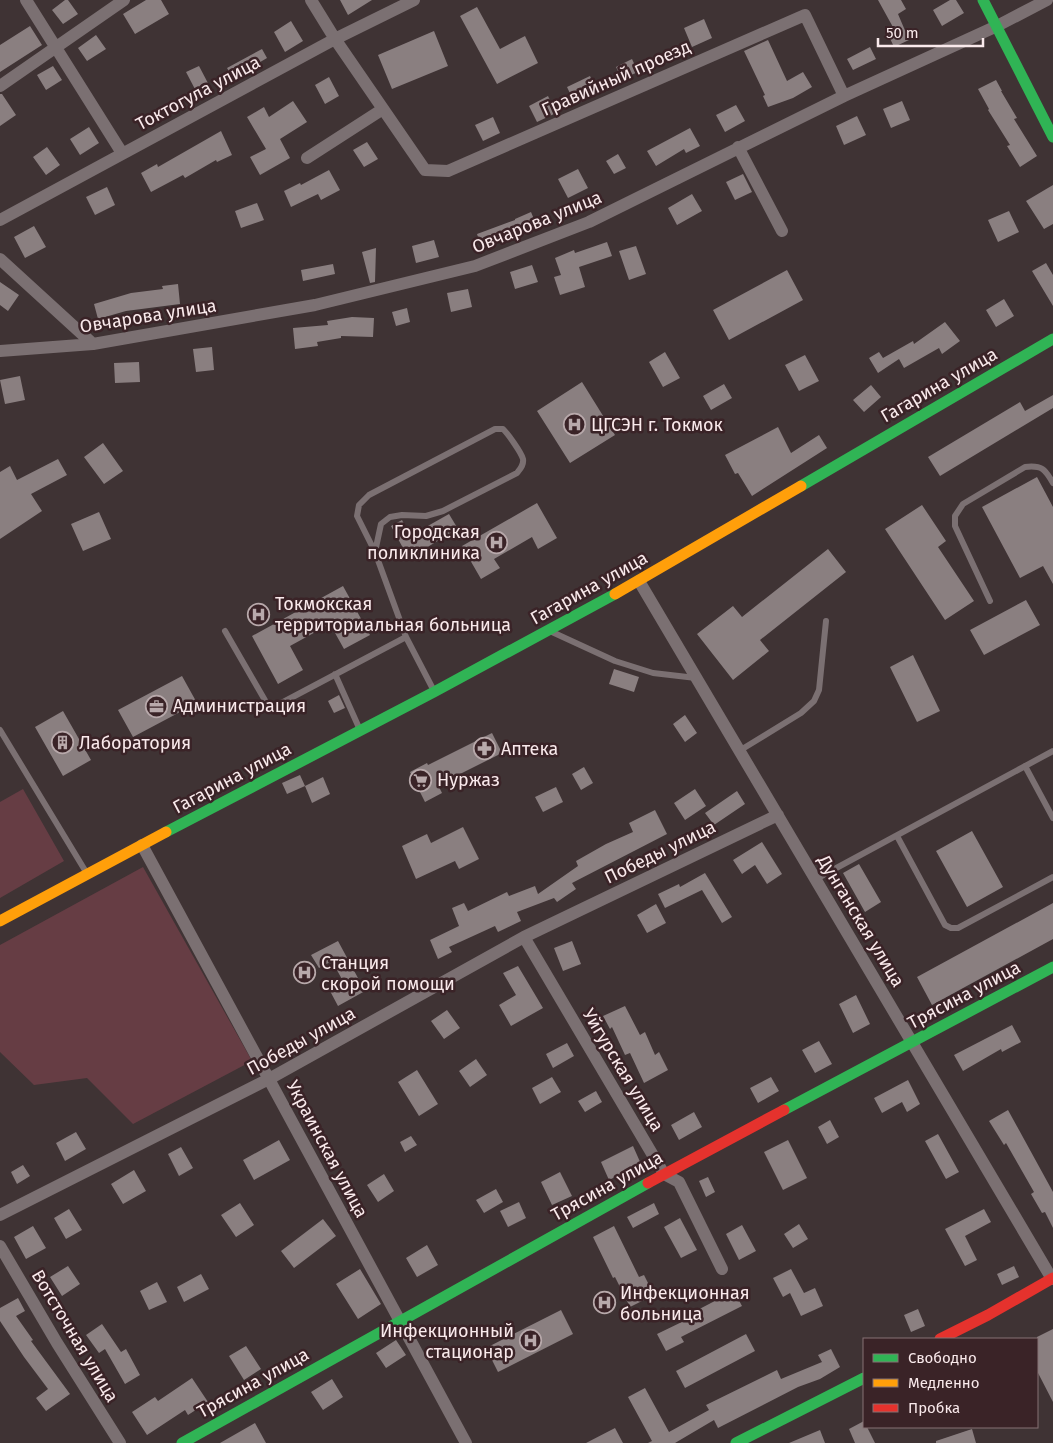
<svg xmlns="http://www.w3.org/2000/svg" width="1053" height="1443" font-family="'Fira Sans',sans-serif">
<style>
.green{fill:#663d44}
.building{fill:#8a7f80}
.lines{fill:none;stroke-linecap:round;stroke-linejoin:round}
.lane{stroke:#7b7072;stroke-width:6}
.street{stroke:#7b7072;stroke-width:12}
.fast{stroke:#30b455;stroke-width:11}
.slow{stroke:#ff9f0a;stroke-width:11}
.jam{stroke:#e5322d;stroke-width:11}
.labels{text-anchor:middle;stroke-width:5;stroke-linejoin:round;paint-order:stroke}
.street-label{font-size:18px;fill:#f9e9eb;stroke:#3a2327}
.poi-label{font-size:18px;fill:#f9e9eb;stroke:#3a2327;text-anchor:start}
</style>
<rect width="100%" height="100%" fill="#3f3334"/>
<!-- green -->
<path class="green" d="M23,789L64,861L0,898V802Z
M143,867L252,1061L133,1124L87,1078L34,1085L0,1052V945Z"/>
<!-- building -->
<path class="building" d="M65,0H68L78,14L63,24L52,10Z
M146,0H161L169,14L135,34L123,14Z
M340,0H372L348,15Z
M878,0H901L906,9L898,14L909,40L894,47L887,32L894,29Z
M950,0H956L964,13L942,26L933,10Z
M477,7L500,49L525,36L538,63L497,84L460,16Z
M704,19L712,38L692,47L684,28Z
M291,21L303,41L285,52L274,32Z
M30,26L42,45L0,72V45Z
M434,31L448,66L392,89L378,55Z
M96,35L106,49L87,61L78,48Z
M768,40L787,81L803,72L812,87L793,98L768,107L763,96L765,95L744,51Z
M870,47L876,59L853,70L847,59Z
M262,49L267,58L233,78L227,68Z
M632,59L638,72L622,79L616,67Z
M53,66L62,80L46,90L37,75Z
M199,66L210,87L197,93L186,72Z
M590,76L598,94L575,104L567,87Z
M329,77L339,96L325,104L315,85Z
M996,80L1002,91H1001L1017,118L1014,119L1037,156L1020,167L1007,146L1010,145L988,110L989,109L978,89Z
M0,94H2L16,115L0,126Z
M548,96L556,113L537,122L529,106Z
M293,101L307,122L280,139L290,158L260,175L250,157L266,149L247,117L264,107L269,117Z
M902,101L910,120L891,128L883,109Z
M736,105L745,121L725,132L716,115Z
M857,116L866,135L844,145L836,126Z
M493,117L500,133L483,141L475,125Z
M89,127L99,143L80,155L70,139Z
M690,128L700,146L686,153L684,149L656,166L647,151Z
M221,131L232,155L217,162L216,160L185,178L183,175L151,192L141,173L157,164L158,167Z
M367,142L378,159L364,167L353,150Z
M47,147L60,165L46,175L33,157Z
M618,154L626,168L614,174L606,161Z
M578,169L588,188L568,198L558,179Z
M329,170L340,190L321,200L318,194L291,207L284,191L300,183L301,185Z
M743,174L752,192L735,200L726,182Z
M1053,185V224L1044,229L1026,201Z
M107,187L115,205L95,215L86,197Z
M692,194L702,211L677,225L668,208Z
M257,203L264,220L241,228L235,211Z
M1009,211L1019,232L998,242L988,220Z
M531,212L536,224L481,246L477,234L515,220V219Z
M34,226L46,247L25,258L14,237Z
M434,240L439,257L416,263L412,246Z
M607,242L612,256L579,267L585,287L560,295L554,277L561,275L555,258L574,250L575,253Z
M636,246L646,274L629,280L619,251Z
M376,248L375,282L370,283L362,252Z
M1046,263L1053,275V306L1032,271Z
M333,264L335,274L303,281L301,270Z
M532,265L538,282L515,289L510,272Z
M787,270L803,300L729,340L713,310Z
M0,282L19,295L8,311L0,305Z
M178,284L180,304L126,311L98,319L94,304L131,293L163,289L162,286Z
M468,289L472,307L451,312L447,293Z
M1004,299L1014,316L996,327L986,310Z
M407,308L410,322L396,326L392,312Z
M352,317L374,318L373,337L341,336V338L317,342L318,346L295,349L293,328L328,325L327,321Z
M945,322L960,341L942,354L939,348L904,368L899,359L878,373L869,358L879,352L883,358L913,341L914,344Z
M212,347L214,370L196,372L193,349Z
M665,352L680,378L663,387L649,362Z
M805,355L819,381L799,391L785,365Z
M139,362L140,382L115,383L114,363Z
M20,376L25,400L5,404L0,380Z
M582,382L615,435L570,463L537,411Z
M724,384L732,398L711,410L703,396Z
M871,385L881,397L864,412L853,400Z
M1053,395V408L940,476L928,457L1020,402L1025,411Z
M778,427L791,453L819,435L827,448L752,496L738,473L735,474L725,455Z
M103,443L123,471L104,484L84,457Z
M58,459L67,475L31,494L42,511L0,539V472L10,466L17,480Z
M1037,477L1053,507V584L1043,566L1020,578L982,507Z
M537,503L557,538L538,549L532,537L494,559L500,568L481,579L462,546Z
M922,505L946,541L938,547L974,601L945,620L885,529Z
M99,512L111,539L83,551L71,524Z
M449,514L458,529L419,552L420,554L409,559L391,526L402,520L410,536Z
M828,549L846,572L760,640L769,651L733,680L697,634L733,606L742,617Z
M343,586L370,635L344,649L330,624L290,646L303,670L278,684L252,636Z
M1026,600L1040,625L984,655L970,630Z
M913,655L940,711L917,722L890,667Z
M614,669L639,677L634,692L609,684Z
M182,676L197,703L133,737L118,710Z
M339,695L345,708L334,713L328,701Z
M63,711L91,760L63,776L35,727Z
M685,715L697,733L685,742L673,724Z
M492,733L502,753L438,785L442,793L425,802L410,772L427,763L428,765Z
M584,767L593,783L581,790L572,774Z
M300,775L305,786L287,794L282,783Z
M323,777L330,794L312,803L305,786Z
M556,787L563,802L543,812L535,797Z
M695,789L706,806L685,820L674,803Z
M737,791L745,804L714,825L705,813Z
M655,810L667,834L572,883L576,889L557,902L554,898L517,912L521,921L498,932L495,926L449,947L452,952L438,959L430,940L459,926L452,908L464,903L468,911L507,892L509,896L535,886L538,894L578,866L576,861L606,844L633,832L629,823Z
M463,827L479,859L459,869L455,861L416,879L402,846L427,834L431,843Z
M972,831L1003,887L967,907L936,851Z
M762,842L782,874L767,884L755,865L742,874L733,860Z
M859,864L881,902L865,912L843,873Z
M705,873L732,917L722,923L702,890L665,908L658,894L679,884L680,887Z
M1053,903V939L932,1005L917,977Z
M656,904L666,923L647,933L637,915Z
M338,941L365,991L338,1006L330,991L344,983L332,961L319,968L311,955Z
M572,941L581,964L563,971L554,948Z
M518,966L543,1008L511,1026L499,1005L516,995L503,973Z
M856,995L870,1024L853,1033L839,1004Z
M625,1006L640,1035L645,1032L655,1055L659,1052L668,1070L644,1083L630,1053L625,1055L612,1027L610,1029L603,1016Z
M447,1010L460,1028L444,1039L431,1021Z
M1012,1025L1021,1042L1002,1052L1001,1049L963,1071L954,1055Z
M819,1041L832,1064L815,1073L802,1050Z
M567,1043L574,1056L553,1068L546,1054Z
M476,1059L487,1075L470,1087L459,1071Z
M417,1070L438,1104L419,1116L398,1082Z
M552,1077L561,1092L540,1104L532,1088Z
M771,1077L779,1091L758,1103L750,1088Z
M908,1080L920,1104L907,1112L902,1102L882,1113L874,1098Z
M596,1091L602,1102L585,1112L578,1101Z
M1008,1110L1053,1192V1228L1045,1212L1042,1213L1031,1194L1034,1192L1006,1143L1004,1145L989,1121Z
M694,1112L702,1127L679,1140L671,1125Z
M830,1120L839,1137L827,1144L818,1127Z
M76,1132L86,1149L65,1161L56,1143Z
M938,1134L959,1172L946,1179L925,1141Z
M411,1136L417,1145L405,1152L400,1142Z
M279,1140L290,1160L254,1180L243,1160Z
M788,1140L807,1178L783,1190L764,1152Z
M633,1146L641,1164L609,1180L601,1162Z
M181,1147L193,1168L179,1176L168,1154Z
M23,1165L30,1176L17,1184L11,1172Z
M134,1170L146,1191L123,1204L111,1184Z
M560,1172L572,1196L552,1205L541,1182Z
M384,1174L394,1191L378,1202L367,1185Z
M708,1177L715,1192L706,1197L699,1181Z
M496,1189L503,1202L484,1213L476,1200Z
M519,1202L526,1218L508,1227L500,1211Z
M240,1203L254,1225L236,1237L221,1215Z
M654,1203L659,1214L633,1228L627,1217Z
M69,1209L82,1230L66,1239L54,1218Z
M984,1209L991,1222L965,1236L977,1260L965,1266L945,1229Z
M680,1218L697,1250L681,1258L664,1227Z
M323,1219L336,1236L294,1268L281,1251Z
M799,1224L808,1239L793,1248L784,1234Z
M742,1225L756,1251L739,1260L726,1234Z
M33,1226L46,1248L26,1259L14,1237Z
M614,1226L639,1277L644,1275L654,1295L630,1307L615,1277L613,1278L593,1237Z
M427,1245L438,1265L417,1277L406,1258Z
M68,1266L80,1284L62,1296L50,1277Z
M1014,1266L1019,1277L1002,1285L997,1274Z
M360,1269L381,1304L358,1319L336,1284Z
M791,1269L804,1293L815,1288L823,1306L801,1316L790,1293L783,1297L773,1278Z
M201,1274L209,1289L184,1302L177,1287Z
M157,1282L167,1302L149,1310L140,1291Z
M734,1291L742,1306L681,1337L684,1342L666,1351L657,1334L688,1319L686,1316Z
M18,1298L25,1311L16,1316L33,1340L31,1341L70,1394L46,1411L36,1398L48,1389L24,1357L0,1321V1308Z
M918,1309L925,1326L911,1332L904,1315Z
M561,1310L573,1334L498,1372L486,1348Z
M102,1324L121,1352L126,1349L140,1375L125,1384L105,1349L99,1353L86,1335Z
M1053,1329V1402L1037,1371V1337Z
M746,1334L755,1351L685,1388L676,1371Z
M396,1340L406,1355L386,1368L376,1353Z
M246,1346L261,1369L244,1380L229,1356Z
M831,1349L840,1367L820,1379L798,1387L718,1428L714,1420L675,1443H648L652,1441L628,1397L645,1388L669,1432L709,1410L706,1405L777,1370L781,1379L822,1362L818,1355Z
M192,1378L208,1402L188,1415L185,1410L147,1435L132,1412L155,1397L158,1401Z
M332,1379L343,1397L323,1410L311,1392Z
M864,1421V1427H867L875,1443H855L849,1429Z
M255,1423L266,1443H220Z
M615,1428L623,1443H586Z
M972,1429L976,1443H936V1441Z
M820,1430L825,1443H789Z"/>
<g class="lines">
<!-- lane -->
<path class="lane" d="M375,552L381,524L390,517L402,515L426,516L443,511L517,473C520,469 524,465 523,459C521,452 508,434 503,429H495L369,495L359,505L357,516L375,552L406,637L434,691
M990,601L955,526V516L963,504L1025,467C1042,465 1045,469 1053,483
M225,631L270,709L406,637
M552,632L615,661L653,673L696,678
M335,674L360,730
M0,730L86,872
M739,751L801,713L814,701L819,690L826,621
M1025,766L1053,818
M897,836L945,925L951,928H958L1053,877
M816,879L1053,751"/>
<!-- street -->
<path class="street" d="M26,0L122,153
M311,0L335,39L425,170L448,171L805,15L844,96
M0,86L124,0
M738,147L782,231
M307,158L383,109
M0,220L335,39L414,0
M0,259L93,344
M0,351L93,344L315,305L475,266L589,222L844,96L997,26L1047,0
M639,581L1052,1279
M142,845L466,1443
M524,937L664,1174L679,1182L722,1269
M0,1215L269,1079L524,937L778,815
M0,1246L57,1343L120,1443"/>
<!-- fast -->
<path class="fast" d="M983,0L1053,137
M801,486L1053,339
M166,832L434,692L615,594
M784,1110L1053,967
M182,1443L648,1183
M736,1443L864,1378"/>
<!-- slow -->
<path class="slow" d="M615,594L801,486
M0,921L166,832"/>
<!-- jam -->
<path class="jam" d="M648,1183L784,1110
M940,1339L988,1315L1053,1278"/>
</g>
<!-- icons -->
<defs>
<symbol id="hospital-ring" viewBox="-11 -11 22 22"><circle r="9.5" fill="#3a2327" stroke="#b8a9ab" stroke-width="1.5"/><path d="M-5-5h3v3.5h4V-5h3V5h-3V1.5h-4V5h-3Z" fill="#b8a9ab"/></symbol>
<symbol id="office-ring" viewBox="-11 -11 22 22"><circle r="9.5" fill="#3a2327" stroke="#b8a9ab" stroke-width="1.5"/><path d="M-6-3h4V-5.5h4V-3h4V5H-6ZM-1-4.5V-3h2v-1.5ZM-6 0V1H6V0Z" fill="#b8a9ab"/></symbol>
<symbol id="building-ring" viewBox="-11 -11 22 22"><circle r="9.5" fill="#3a2327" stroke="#b8a9ab" stroke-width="1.5"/><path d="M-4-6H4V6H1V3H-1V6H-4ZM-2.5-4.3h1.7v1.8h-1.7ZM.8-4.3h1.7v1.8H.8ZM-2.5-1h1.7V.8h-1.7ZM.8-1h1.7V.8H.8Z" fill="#b8a9ab"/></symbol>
<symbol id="pharmacy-ring" viewBox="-11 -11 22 22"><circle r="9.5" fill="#3a2327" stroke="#b8a9ab" stroke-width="1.5"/><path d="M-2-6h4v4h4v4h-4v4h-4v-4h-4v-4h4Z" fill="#b8a9ab"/></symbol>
<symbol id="supermarket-ring" viewBox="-11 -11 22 22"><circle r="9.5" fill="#3a2327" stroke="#b8a9ab" stroke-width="1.5"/><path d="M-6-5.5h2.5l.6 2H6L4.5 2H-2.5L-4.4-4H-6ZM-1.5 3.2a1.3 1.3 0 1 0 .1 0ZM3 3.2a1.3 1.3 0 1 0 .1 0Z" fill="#b8a9ab"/></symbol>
</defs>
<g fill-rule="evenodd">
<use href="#hospital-ring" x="562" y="412" width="25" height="25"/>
<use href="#hospital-ring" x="484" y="530" width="25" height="25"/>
<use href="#hospital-ring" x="246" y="602" width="25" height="25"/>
<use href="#office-ring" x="144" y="694" width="25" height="25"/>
<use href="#building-ring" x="50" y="730" width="25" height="25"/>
<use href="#pharmacy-ring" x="472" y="736" width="25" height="25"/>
<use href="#supermarket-ring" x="408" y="768" width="25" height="25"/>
<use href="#hospital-ring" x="292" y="960" width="25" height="25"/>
<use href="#hospital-ring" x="592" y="1290" width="25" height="25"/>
<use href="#hospital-ring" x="518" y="1328" width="25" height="25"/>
</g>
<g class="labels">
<!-- street labels -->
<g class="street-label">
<text transform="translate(616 78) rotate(-24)" y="6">Гравийный проезд</text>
<text transform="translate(198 93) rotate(-28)" y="6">Токтогула улица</text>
<text transform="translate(537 222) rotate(-22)" y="6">Овчарова улица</text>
<text transform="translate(148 316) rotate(-9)" y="6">Овчарова улица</text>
<text transform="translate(939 385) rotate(-30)" y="6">Гагарина улица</text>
<text transform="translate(589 588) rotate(-29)" y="6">Гагарина улица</text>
<text transform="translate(232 778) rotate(-28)" y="6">Гагарина улица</text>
<text transform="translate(660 852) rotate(-26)" y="6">Победы улица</text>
<text transform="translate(861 921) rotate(59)" y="6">Дунганская улица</text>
<text transform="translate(964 995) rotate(-28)" y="6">Трясина улица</text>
<text transform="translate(301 1041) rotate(-29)" y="6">Победы улица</text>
<text transform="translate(623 1070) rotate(59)" y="6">Уйгурская улица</text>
<text transform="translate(327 1149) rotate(62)" y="6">Украинская улица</text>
<text transform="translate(607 1186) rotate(-29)" y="6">Трясина улица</text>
<text transform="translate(75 1336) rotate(59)" y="6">Вотсточная улица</text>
<text transform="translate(253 1383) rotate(-29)" y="6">Трясина улица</text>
</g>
<!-- poi labels -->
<g class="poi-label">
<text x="591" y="431">ЦГСЭН г. Токмок</text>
<text x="480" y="538" text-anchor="end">Городская<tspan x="480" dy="21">поликлиника</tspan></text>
<text x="275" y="610">Токмокская<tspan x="275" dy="21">территориальная больница</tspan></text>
<text x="173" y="712">Администрация</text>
<text x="79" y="749">Лаборатория</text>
<text x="501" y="755">Аптека</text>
<text x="437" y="786">Нуржаз</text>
<text x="321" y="969">Станция<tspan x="321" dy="21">скорой помощи</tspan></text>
<text x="620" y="1299">Инфекционная<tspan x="620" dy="21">больница</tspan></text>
<text x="514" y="1337" text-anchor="end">Инфекционный<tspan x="514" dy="21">стационар</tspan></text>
</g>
</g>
<!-- legend -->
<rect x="863" y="1338" width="175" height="90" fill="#3a2327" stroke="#867275"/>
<rect x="873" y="1354" width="25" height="8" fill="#30b455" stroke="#867275"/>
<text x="908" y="1363" font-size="15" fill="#f9e9eb">Свободно</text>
<rect x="873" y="1379" width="25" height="8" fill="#ff9f0a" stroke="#867275"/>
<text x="908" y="1388" font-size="15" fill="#f9e9eb">Медленно</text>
<rect x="873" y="1404" width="25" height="8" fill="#e5322d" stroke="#867275"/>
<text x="908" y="1413" font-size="15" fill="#f9e9eb">Пробка</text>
<!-- scale -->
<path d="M878 38v8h105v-8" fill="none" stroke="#f9e9eb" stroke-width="2.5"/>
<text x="886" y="38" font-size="15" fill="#f9e9eb" stroke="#3a2327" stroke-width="4" paint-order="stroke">50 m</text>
</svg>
